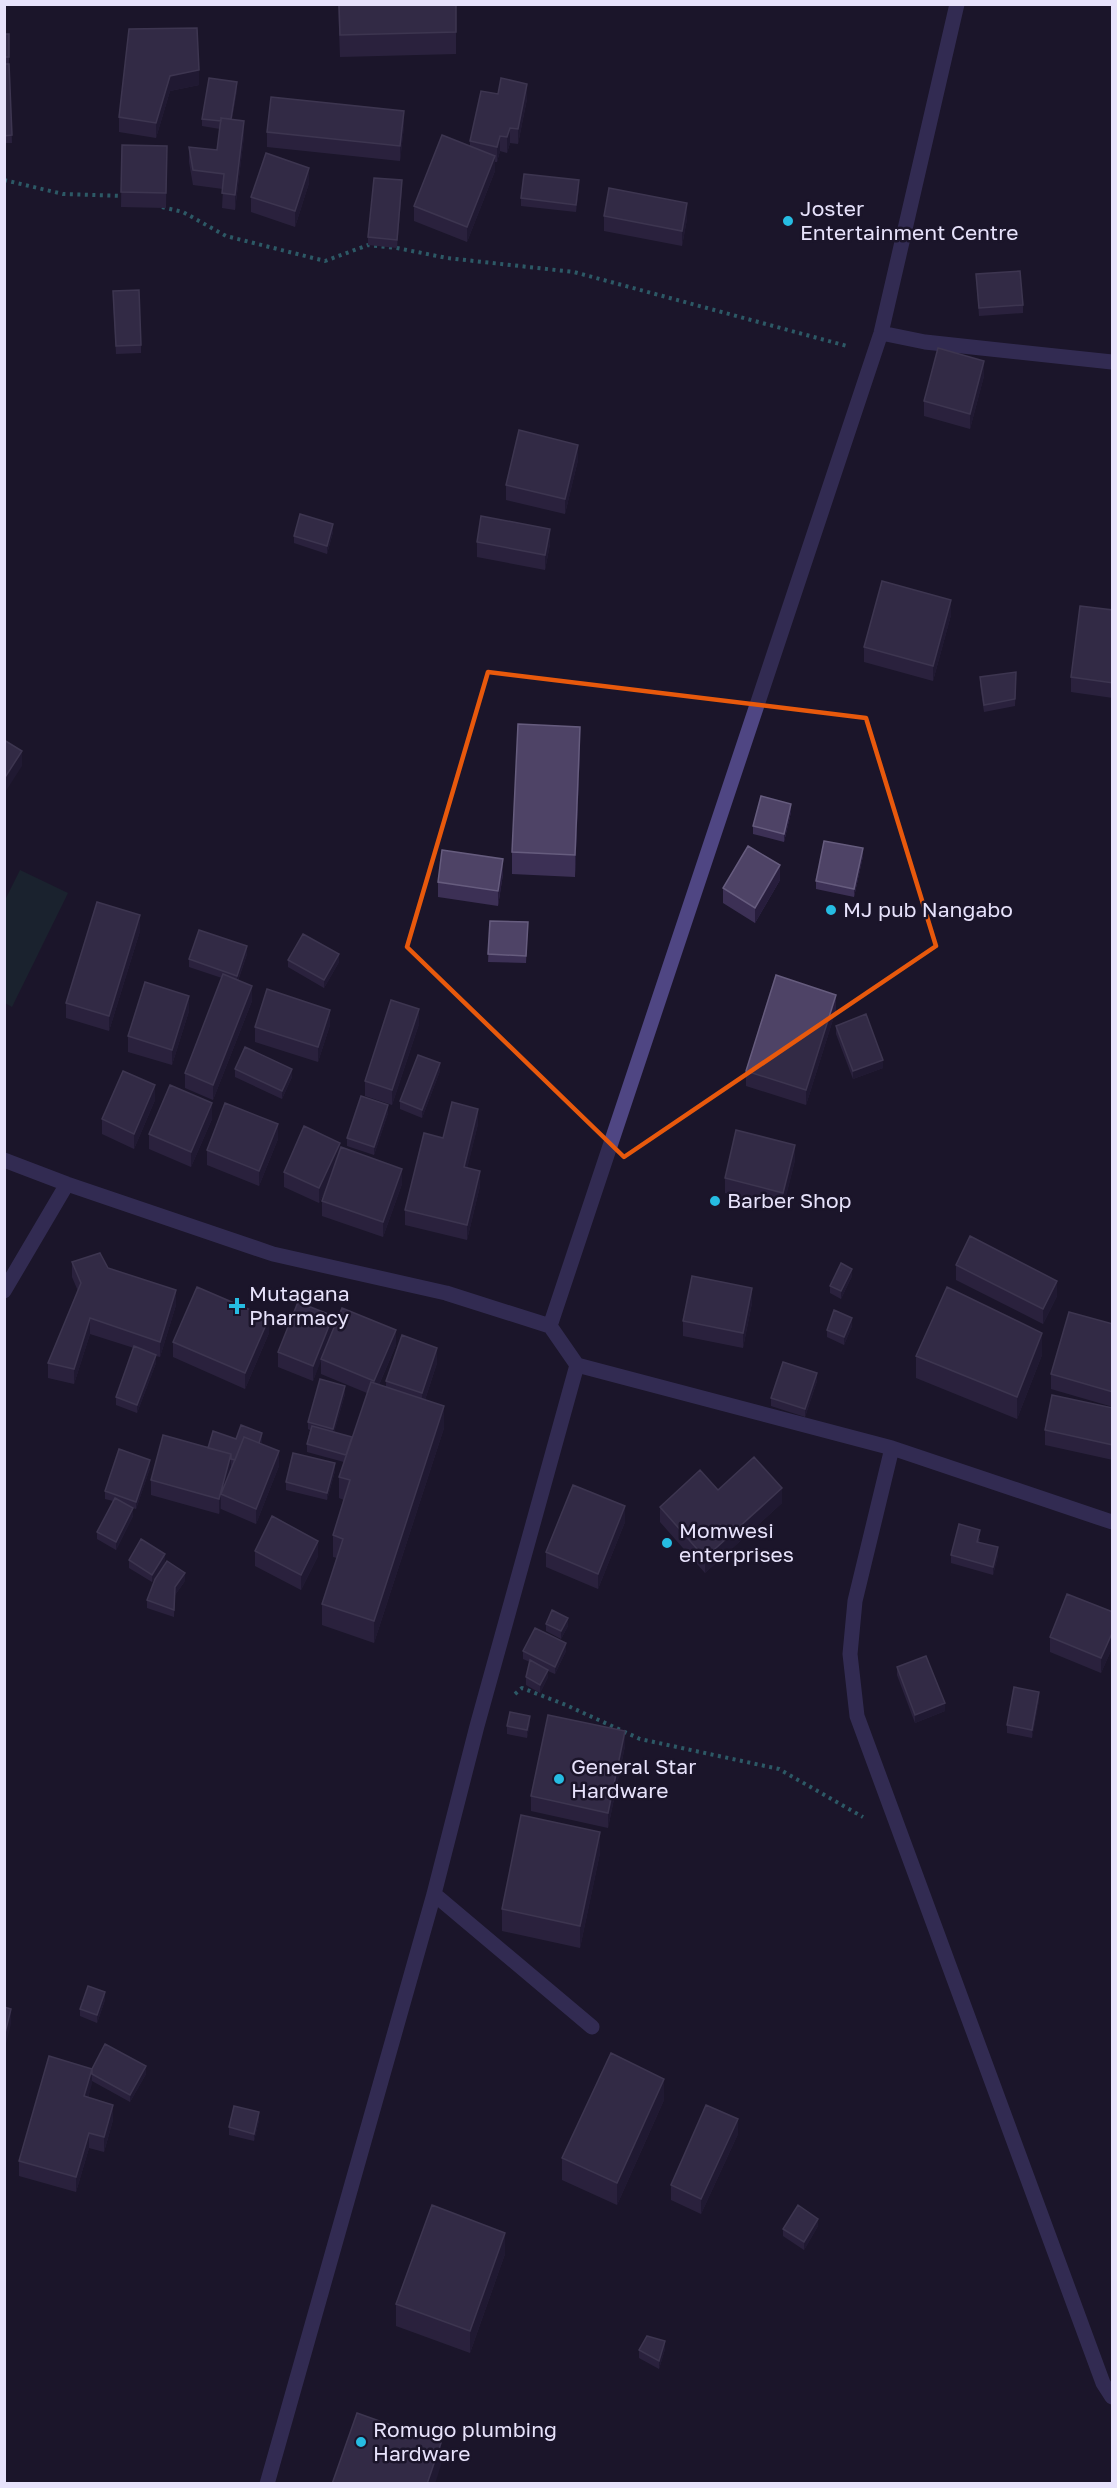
<svg xmlns="http://www.w3.org/2000/svg" width="1117" height="2488" font-family="'Golos Text',sans-serif">
<style>
.green{fill:#193133}
.lines{fill:none;stroke-linecap:round;stroke-linejoin:round}
.path{stroke:#42aaaf;stroke-width:4;stroke-dasharray:3 4.5;stroke-linecap:butt}
.minor{stroke:#4f4683;stroke-width:15}
.wall{fill:#3c3055}
.shaded-wall{fill:#271d3c}
.building{fill:#4e4366;stroke:#665c7e;stroke-width:1.5}
.marked{fill:none;stroke:#e8590c;stroke-width:4.5;stroke-linejoin:round}
.poi-dot{fill:#26bce2;stroke:#1b152a;stroke-width:2}
.labels{text-anchor:middle;stroke-width:5;stroke-linejoin:round;paint-order:stroke}
.poi-label{font-size:21px;fill:#e7e2fb;stroke:#1b152a;text-anchor:start}
</style>
<rect width="100%" height="100%" fill="#1b152a"/>
<!-- green -->
<path class="green" d="M20,870L68,893L12,1007L5,1003V900Z"/>
<g class="lines">
<!-- path -->
<path class="path" d="M4,180L63,194L126,196
M162,207L183,212L226,236L325,261L368,245L397,248L447,258L574,272L847,346
M515,1694L522,1688L566,1705L640,1739L779,1769L863,1817"/>
<!-- minor -->
<path class="minor" d="M881,333L925,342L1112,362
M4,1160L67,1184L273,1254L446,1293L550,1326
M4,1291L67,1184
M577,1365L892,1448L1112,1522
M892,1448L855,1601L850,1654L857,1716L1103,2383L1112,2397
M434,1894L592,2027
M267,2484L434,1894L477,1726L577,1365L550,1326L881,333L957,4"/>
</g>
<!-- wall -->
<path class="wall" d="M338,4H456V54L340,57Z
M129,29L199,85L170,91L156,138L119,132V117Z
M4,34H9V64L12,143H4Z
M237,90L232,119L244,136L235,210L222,208L223,189L193,185L189,162V147L217,150L220,129L202,126V119Z
M527,99L518,144L510,143L507,153L500,151L497,162H495V171L467,242L414,221V206L470,146V141Z
M404,126L400,161L267,147V132Z
M122,145L167,146L166,208L121,207Z
M309,183L295,227L251,212V197Z
M402,188L397,248L368,245V237Z
M579,188L576,212L521,206V198Z
M604,216L687,219L682,246L604,231Z
M976,274L1023,305V313L979,316Z
M113,299L141,345V353L116,354Z
M984,376L970,429L924,416V401Z
M578,460L565,514L506,500V485Z
M333,532L327,554L294,543V536Z
M477,542L550,544L545,570L477,557Z
M1113,610V698L1071,692V677Z
M951,615L933,681L864,662V647Z
M980,677L1016,680L1015,706L984,712L980,685Z
M580,749L575,877L512,874V852Z
M791,812L784,842L753,834V826Z
M863,856L854,897L816,889V881Z
M503,874L498,906L438,897V882Z
M780,880L755,923L723,903V888Z
M490,921L528,922L526,963L488,962Z
M140,931L109,1031L66,1018V1003Z
M247,954L238,981L252,1001L213,1100L185,1088V1073L222,978L189,967V959Z
M288,960L339,962L324,988L288,967Z
M836,1010L806,1105L746,1086V1071Z
M189,1011L172,1065L128,1052V1036Z
M419,1024L392,1105L365,1096V1081Z
M330,1025L318,1062L255,1042V1027Z
M836,1026L883,1068L853,1079L836,1034Z
M235,1069L292,1077L282,1099L235,1077Z
M440,1071L422,1118L400,1109V1101Z
M155,1100L134,1149L102,1134V1119Z
M388,1113L374,1155L347,1146V1138Z
M212,1119L191,1167L149,1149V1134Z
M478,1124L467,1168L480,1186L467,1240L405,1225V1210L443,1138Z
M278,1139L259,1186L207,1165V1150Z
M340,1150L402,1184L383,1237L322,1216V1201L329,1183L319,1203L284,1187V1172Z
M795,1160L783,1208L725,1193V1178Z
M72,1262L108,1268L176,1305L160,1357L156,1356V1363L137,1413L116,1405V1397L134,1348L90,1334L74,1384L48,1378V1363L78,1291L72,1277Z
M956,1265L1057,1296L1043,1324L956,1280Z
M852,1276L841,1299L830,1293V1286Z
M752,1303L743,1348L683,1336V1321Z
M1113,1324V1407L1051,1389V1374Z
M852,1326L844,1345L827,1337V1330Z
M333,1331L396,1345L379,1385L386,1387V1381L437,1363L425,1400L444,1428L374,1643L322,1625V1604L337,1558L333,1557V1535L344,1500L339,1498V1477L344,1462L307,1452V1444L310,1430L308,1429V1422L345,1394L334,1432L352,1439L367,1393L321,1374V1359L313,1381L278,1367V1352Z
M269,1333L245,1389L173,1357V1342Z
M1042,1355L1017,1419L916,1378V1356Z
M817,1381L805,1417L771,1406V1398Z
M1113,1408V1460L1045,1445V1430Z
M236,1439L262,1441L261,1444L279,1466L256,1524L221,1509V1506L219,1514L151,1495V1480L208,1448Z
M150,1468L136,1509L133,1508V1516L116,1550L97,1539V1532L113,1501L105,1499V1491Z
M335,1471L327,1500L286,1490V1482Z
M718,1490L782,1503L705,1573L660,1522V1507Z
M625,1522L598,1589L546,1567V1552Z
M980,1538L979,1542L998,1555L993,1575L951,1563V1555Z
M255,1551L318,1556L301,1590L255,1566Z
M129,1560L165,1562L152,1582L129,1568Z
M185,1581L175,1595L174,1617L147,1608V1600Z
M1113,1612V1646L1101,1673L1050,1652V1637Z
M546,1624L568,1626L561,1639L546,1631Z
M523,1651H566L555,1674L548,1671V1677L540,1693L526,1685V1677L530,1662L523,1659Z
M897,1667L945,1711L915,1723L897,1675Z
M1039,1700L1032,1738L1007,1733V1725Z
M530,1723L527,1738L507,1734V1726Z
M625,1746L608,1828L531,1811V1796Z
M600,1853L580,1948L502,1931V1909Z
M105,2000L97,2023L80,2016V2009Z
M92,2069L146,2074L130,2102L92,2081L88,2098L113,2120L104,2152L89,2148L76,2192L19,2176V2161Z
M664,2100L617,2205L562,2180V2158Z
M259,2120L254,2141L229,2135V2127Z
M738,2134L701,2214L671,2200V2185Z
M818,2226L804,2250L783,2236V2229Z
M505,2254L470,2353L396,2326V2304Z
M665,2349L659,2369L639,2358V2350Z"/>
<!-- shaded-wall -->
<path class="shaded-wall" d="M199,70V85L170,91L156,138V123L170,76Z
M237,82V90L230,131V123Z
M527,84V99L518,144V129Z
M404,111V126L400,161V146Z
M244,121V136L235,210V195Z
M510,128V143L507,153V137Z
M500,136V151L497,162V147Z
M495,156V171L467,242V227Z
M309,168V183L295,227V211Z
M402,180V188L397,248V240Z
M579,180V188L576,212V205Z
M687,203V219L682,246V231Z
M984,361V376L970,429V414Z
M578,445V460L565,514V499Z
M333,524V532L327,554V546Z
M550,529V544L545,570V555Z
M951,600V615L933,681V666Z
M580,727V749L575,877V855Z
M22,751V766L4,794V779Z
M791,804V812L784,842V834Z
M863,848V856L854,897V889Z
M5,855V870L4,872V857Z
M503,859V874L498,906V891Z
M780,865V880L755,923V908Z
M140,915V931L109,1031V1016Z
M247,946V954L237,983V976Z
M339,954V962L324,988V980Z
M252,986V1001L213,1100V1085Z
M836,995V1010L806,1105V1090Z
M189,996V1011L172,1065V1050Z
M419,1009V1024L392,1105V1090Z
M330,1010V1025L318,1062V1047Z
M883,1060V1068L853,1079V1071Z
M440,1063V1071L422,1118V1110Z
M292,1069V1077L282,1099V1091Z
M155,1085V1100L134,1149V1134Z
M212,1103V1119L191,1167V1152Z
M388,1105V1113L374,1155V1147Z
M478,1109V1124L464,1182V1167Z
M278,1124V1139L259,1186V1171Z
M340,1143V1158L319,1203V1188Z
M795,1145V1160L783,1208V1193Z
M402,1169V1184L383,1237V1222Z
M480,1171V1186L467,1240V1225Z
M852,1269V1276L841,1299V1291Z
M1057,1281V1296L1043,1324V1309Z
M752,1288V1303L743,1348V1333Z
M176,1290V1305L160,1357V1342Z
M333,1316V1331L313,1381V1366Z
M90,1318V1334L74,1384V1369Z
M269,1318V1333L245,1389V1373Z
M852,1318V1326L844,1345V1337Z
M396,1330V1345L374,1396V1381Z
M1042,1333V1355L1017,1419V1397Z
M437,1348V1363L422,1409V1393Z
M156,1355V1363L137,1413V1405Z
M817,1373V1381L805,1417V1409Z
M345,1386V1394L333,1437V1429Z
M444,1406V1428L374,1643V1621Z
M262,1433V1441L256,1457V1449Z
M279,1451V1466L256,1524V1509Z
M231,1454V1469L221,1494V1506L219,1514V1499Z
M150,1460V1468L136,1509V1502Z
M335,1463V1471L327,1500V1493Z
M782,1488V1503L705,1573V1558Z
M625,1506V1522L598,1589V1574Z
M133,1508V1516L116,1550V1542Z
M318,1541V1556L301,1590V1575Z
M998,1547V1555L993,1575V1567Z
M165,1554V1562L152,1582V1575Z
M185,1573V1581L175,1595L174,1617L175,1587Z
M568,1618V1626L561,1639V1631Z
M1113,1631V1646L1101,1673V1658Z
M566,1643V1651L555,1674V1667Z
M548,1670V1677L540,1693V1685Z
M1039,1692V1700L1032,1738V1730Z
M945,1703V1711L915,1723V1715Z
M530,1716V1723L527,1738V1730Z
M625,1731V1746L608,1828V1813Z
M600,1832V1853L580,1948V1926Z
M105,1992V2000L97,2023V2015Z
M11,2009V2024L4,2052V2037Z
M146,2066V2074L130,2102V2095Z
M92,2069V2084L84,2111V2096Z
M664,2079V2100L617,2205V2183Z
M113,2105V2120L104,2152V2137Z
M259,2112V2120L254,2141V2134Z
M738,2119V2134L701,2214V2199Z
M89,2133V2148L76,2192V2177Z
M818,2219V2226L804,2250V2242Z
M505,2233V2254L470,2353V2331Z
M665,2341V2349L659,2369V2361Z
M441,2443V2465L435,2484H427Z"/>
<!-- building -->
<path class="building" d="M339,4H456V32L340,35Z
M197,28L199,70L170,76L156,123L119,117L129,29Z
M4,34H9V57H4Z
M4,64H9L12,135L4,136Z
M209,78L237,82L231,119L221,118V121L202,119Z
M501,78L527,84L518,129L510,128L507,137L500,136L497,147L470,141L481,91L498,94Z
M271,97L404,111L400,146L267,132Z
M221,118L244,121L235,195L222,193L224,174L193,170L189,147L217,150Z
M442,135L495,156L467,227L414,206Z
M122,145L167,146L166,193L121,192Z
M266,153L309,168L295,211L251,197Z
M524,174L579,180L576,205L521,198Z
M374,178L402,180L397,240L368,237Z
M609,188L687,203L682,231L604,216Z
M1020,271L1023,305L979,308L976,274Z
M139,290L141,345L116,346L113,291Z
M938,348L984,361L970,414L924,401Z
M519,430L578,445L565,499L506,485Z
M300,514L333,524L327,546L294,536Z
M481,516L550,529L545,555L477,542Z
M882,581L951,600L933,666L864,647Z
M1080,606L1113,610V683L1071,677Z
M1016,672L1015,699L984,705L980,677Z
M518,724L580,727L575,855L512,852Z
M4,740L22,751L4,779Z
M761,796L791,804L784,834L753,826Z
M824,841L863,848L854,889L816,881Z
M748,846L780,865L755,908L723,888Z
M442,850L503,859L498,891L438,882Z
M97,902L140,915L109,1016L66,1003Z
M490,921L528,922L526,956L488,954Z
M199,930L247,946L237,976L189,959Z
M303,934L339,954L324,980L288,960Z
M223,974L252,986L213,1085L185,1073Z
M776,975L836,995L806,1090L746,1071Z
M145,982L189,996L172,1050L128,1036Z
M267,989L330,1010L318,1047L255,1027Z
M391,1000L419,1009L392,1090L365,1081Z
M866,1014L883,1060L853,1071L836,1026Z
M245,1047L292,1069L282,1091L235,1069Z
M418,1055L440,1063L422,1110L400,1101Z
M123,1071L155,1085L134,1134L102,1119Z
M170,1085L212,1103L191,1152L149,1134Z
M361,1096L388,1105L374,1147L347,1138Z
M452,1102L478,1109L464,1167L480,1171L467,1225L405,1210L424,1133L443,1138Z
M225,1103L278,1124L259,1171L207,1150Z
M304,1126L340,1143L319,1188L284,1172Z
M736,1130L795,1145L783,1193L725,1178Z
M341,1147L402,1169L383,1222L322,1201Z
M970,1236L1057,1281L1043,1309L956,1265Z
M100,1253L108,1268L176,1290L160,1342L90,1318L74,1369L48,1363L81,1283L72,1262Z
M841,1263L852,1269L841,1291L830,1286Z
M692,1276L752,1288L743,1333L683,1321Z
M197,1287L269,1318L245,1373L173,1342Z
M947,1287L1042,1333L1017,1397L916,1356Z
M298,1302L333,1316L313,1366L278,1352Z
M342,1308L396,1330L374,1381L321,1359Z
M834,1310L852,1318L844,1337L827,1330Z
M1069,1312L1113,1324V1392L1051,1374Z
M402,1335L437,1348L422,1393L386,1381Z
M134,1346L156,1355L137,1405L116,1397Z
M783,1362L817,1373L805,1409L771,1398Z
M320,1379L345,1386L333,1429L308,1422Z
M371,1382L444,1406L374,1621L322,1604L343,1539L333,1535L350,1480L339,1477Z
M1052,1395L1113,1408V1445L1045,1430Z
M241,1425L262,1433L259,1443L244,1437L235,1460L231,1459V1454L208,1448L213,1431L236,1439Z
M312,1426L352,1437L346,1455L307,1444Z
M163,1435L231,1454L219,1499L151,1480Z
M244,1437L279,1451L256,1509L221,1494Z
M119,1449L150,1460L136,1502L105,1491Z
M293,1453L335,1463L327,1493L286,1482Z
M754,1457L782,1488L705,1558L660,1507L700,1470L718,1490Z
M573,1485L625,1506L598,1574L546,1552Z
M115,1498L133,1508L116,1542L97,1532Z
M272,1516L318,1541L301,1575L255,1551Z
M959,1524L980,1530L977,1542L998,1547L993,1567L951,1555Z
M141,1539L165,1554L152,1575L129,1560Z
M167,1561L185,1573L175,1587L174,1610L147,1600L155,1579Z
M1067,1594L1113,1612V1631L1101,1658L1050,1637Z
M552,1610L568,1618L561,1631L546,1624Z
M535,1628L566,1643L555,1667L523,1651Z
M926,1656L945,1703L915,1715L897,1667Z
M530,1660L548,1670L540,1685L526,1677Z
M1014,1687L1039,1692L1032,1730L1007,1725Z
M510,1712L530,1716L527,1730L507,1726Z
M548,1715L625,1731L608,1813L531,1796Z
M521,1815L600,1832L580,1926L502,1909Z
M88,1986L105,1992L97,2015L80,2009Z
M4,2007L11,2009L4,2037Z
M105,2044L146,2066L130,2095L92,2074V2069Z
M611,2053L664,2079L617,2183L562,2158Z
M49,2056L92,2069L84,2096L113,2105L104,2137L89,2133L76,2177L19,2161Z
M706,2105L738,2119L701,2199L671,2185Z
M234,2106L259,2112L254,2134L229,2127Z
M432,2205L505,2233L470,2331L396,2304Z
M798,2205L818,2219L804,2242L783,2229Z
M647,2336L665,2341L659,2361L639,2350Z
M357,2413L441,2443L427,2484H332Z"/>
<!-- marked area -->
<path d="M0 0H1117V2488H0ZM488,672L866,718L936,946L624,1157L407,947Z" fill="#1b152a" fill-opacity=".55" fill-rule="evenodd"/>
<path class="marked" d="M488,672L866,718L936,946L624,1157L407,947Z"/>
<!-- markers -->
<g class="poi-dot">
<circle cx="788" cy="221" r="6"/>
<circle cx="831" cy="910" r="6"/>
<circle cx="715" cy="1201" r="6"/>
<path d="M234 1297h6v6h6v6h-6v6h-6v-6h-6v-6h6z"/>
<circle cx="667" cy="1543" r="6"/>
<circle cx="559" cy="1779" r="6"/>
<circle cx="361" cy="2442" r="6"/>
</g>
<g class="labels">
<!-- poi labels -->
<g class="poi-label">
<text x="800" y="216">Joster<tspan x="800" dy="24">Entertainment Centre</tspan></text>
<text x="843" y="917">MJ pub Nangabo</text>
<text x="727" y="1208">Barber Shop</text>
<text x="249" y="1301">Mutagana<tspan x="249" dy="24">Pharmacy</tspan></text>
<text x="679" y="1538">Momwesi<tspan x="679" dy="24">enterprises</tspan></text>
<text x="571" y="1774">General Star<tspan x="571" dy="24">Hardware</tspan></text>
<text x="373" y="2437">Romugo plumbing<tspan x="373" dy="24">Hardware</tspan></text>
</g>
</g>
<!-- border -->
<rect width="1117" height="2488" fill="none" stroke="#e7e2fb" stroke-width="12"/>
</svg>
